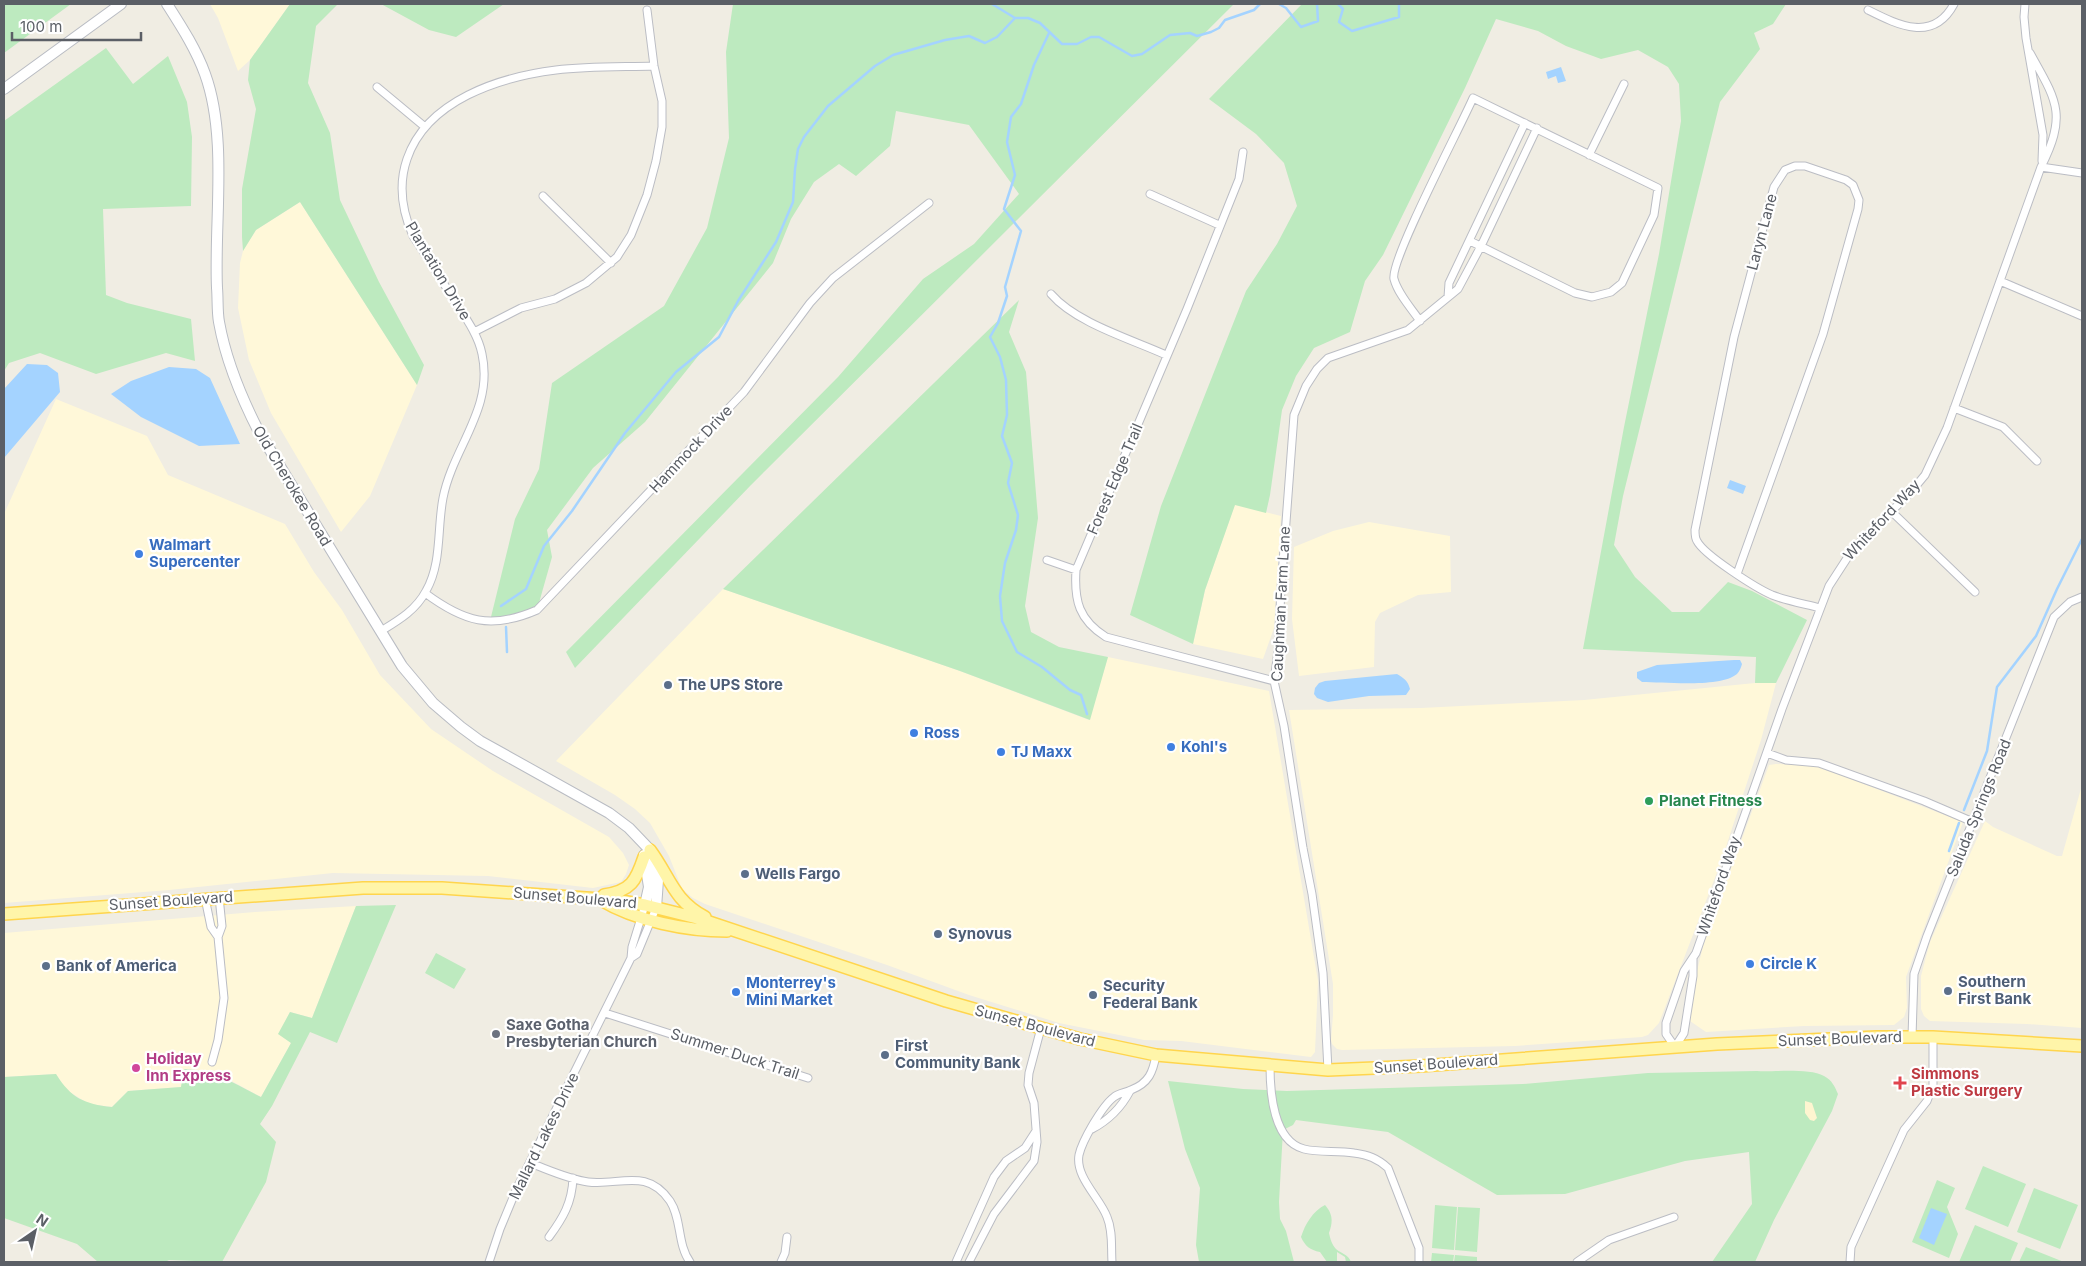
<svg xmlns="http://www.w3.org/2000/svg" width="2086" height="1266" font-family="Inter,sans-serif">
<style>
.commercial{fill:#fff8d9}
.green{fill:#bdeabf}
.sand{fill:#fef5d0}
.water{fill:#a4d3ff}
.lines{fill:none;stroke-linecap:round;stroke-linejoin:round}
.stream{stroke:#a4d3ff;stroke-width:2.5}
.street-casing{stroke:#bbbdc4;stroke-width:9}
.secondary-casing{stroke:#b9bcc3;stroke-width:12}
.primary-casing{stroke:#ffd54d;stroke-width:14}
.street{stroke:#fff;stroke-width:7}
.secondary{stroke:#fff;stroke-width:10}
.primary{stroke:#fff5a9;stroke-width:11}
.shop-dot{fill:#3f7fe0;stroke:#fff;stroke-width:2}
.service-dot{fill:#5c6f8a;stroke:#fff;stroke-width:2}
.leisure-dot{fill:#2e9e5b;stroke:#fff;stroke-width:2}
.worship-dot{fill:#6b7280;stroke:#fff;stroke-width:2}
.hotel-dot{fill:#d1479c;stroke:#fff;stroke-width:2}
.health-dot{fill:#e0444e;stroke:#fff;stroke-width:2}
.labels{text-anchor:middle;stroke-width:4.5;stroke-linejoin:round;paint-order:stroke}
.street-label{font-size:15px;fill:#5b5f66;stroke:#fff}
.shop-label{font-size:15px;font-weight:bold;fill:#366cbe;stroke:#fff;text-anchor:start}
.service-label{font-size:15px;font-weight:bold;fill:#4e5e75;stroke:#fff;text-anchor:start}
.leisure-label{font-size:15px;font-weight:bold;fill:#27864d;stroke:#fff;text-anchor:start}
.worship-label{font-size:15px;font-weight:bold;fill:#5b616d;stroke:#fff;text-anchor:start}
.hotel-label{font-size:15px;font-weight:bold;fill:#b23c85;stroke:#fff;text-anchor:start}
.health-label{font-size:15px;font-weight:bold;fill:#be3a42;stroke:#fff;text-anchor:start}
</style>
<rect width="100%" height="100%" fill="#f0ede3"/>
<!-- commercial -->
<path class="commercial" d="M210,4H290L250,60L238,71L218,18Z
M300,202L417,385L370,496L341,532L271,413L249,360L238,308L240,263L243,251L256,230Z
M56,399L147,436L168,475L285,524L314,572L342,610L380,675L431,729L493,771L609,837L623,853L629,865L626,874L621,882L593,888L488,876L333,873L169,890L4,903V514Z
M1235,504L1281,516L1274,628L1263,659L1193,644L1205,590Z
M1369,522L1450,536L1451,592L1418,595L1380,613L1375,622L1374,667L1299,676L1292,619L1294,547L1333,531Z
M723,589L960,671L1089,720L1108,657L1269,691L1318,981L1315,1052L1311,1057L1181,1041L1144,1040L1059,1023L969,995L887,965L705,904L693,898L682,889L669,856L650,823L635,809L615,795L556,761Z
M1755,683H1776L1761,740L1721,862L1659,1023L1648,1035L1642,1037L1515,1046L1342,1050L1337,1049L1332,1044L1331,1040L1333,1015V984L1289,710L1421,708L1584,700Z
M1776,764L1817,766L1963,822L1906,977L1907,1008L1904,1017L1894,1025L1804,1026L1706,1032L1690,1021L1687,1013L1704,942L1769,765Z
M2082,785V1028L2027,1024L1930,1021L1924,1016L1921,1009V976L1930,942L1985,821L1993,827L2057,856H2062Z
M356,906L312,1018L290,1012L279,1034L291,1043L261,1097L224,1077L203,1070L184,1069L181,1087L128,1091L112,1107L89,1104L65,1089L56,1074L4,1077V933L255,912Z"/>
<!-- green -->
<path class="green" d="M4,4H71L4,53Z
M290,4H338L316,26L308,83L330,133L340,200L379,282L424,365L417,385L300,202L256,230L243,251L242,237V189L256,109L248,80L250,60Z
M381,4H504L456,37L429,30Z
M733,4H1234L751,485L575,668L566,652L838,377L923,279L974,244L1019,194L969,125L896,111L890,146L856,176L839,164L814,182L791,219L773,263L645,422L593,468L547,530L552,557L537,610L490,621L515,519L539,469L552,383L664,306L707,228L729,138L726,52Z
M1302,4H1786L1773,24L1754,33L1760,49L1720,102L1623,496L1614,545L1635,577L1672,612H1699L1728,582L1752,591L1807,620L1776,683H1755L1756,657L1583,649L1624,427L1659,254L1681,121L1679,84L1668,67L1638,50L1601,59L1566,46L1538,31L1496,19L1465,88L1383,255L1365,281L1350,332L1314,348L1296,376L1282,410L1270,495L1266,513L1235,505L1205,590L1193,644L1130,615L1161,506L1246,291L1277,244L1297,206L1284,163L1256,134L1209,99Z
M106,48L133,84L168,56L187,102L192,137L191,206L103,209L106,295L127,303L191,319L195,361L166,353L96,374L40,353L9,363L4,371V121Z
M1019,300L1009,332L1026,372L1038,518L1025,606L1031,632L1059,647L1108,657L1090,720L960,671L723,589Z
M396,905L337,1043L310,1032L272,1106L260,1124L276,1142L266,1182L222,1262L169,1260L165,1262H98L77,1244L4,1218V1077L56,1074C71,1098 84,1104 112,1107L128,1091L181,1087L184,1069C217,1071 233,1083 261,1097L291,1043L278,1034L290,1012L312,1018L356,906Z
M436,953L466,969L454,989L425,973Z
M1757,1071C1775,1072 1809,1068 1824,1076C1832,1080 1835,1087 1838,1094L1832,1111L1774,1220L1755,1262H1712L1752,1204L1749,1152L1685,1161L1565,1194L1497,1195L1388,1132L1296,1120L1293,1125L1283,1130L1279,1202L1280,1219L1286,1231L1294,1262H1199L1196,1245L1200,1188L1185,1149L1168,1081L1243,1089L1287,1091L1523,1084L1648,1073Z
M1983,1166L2026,1184L2008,1227L1965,1209Z
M1937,1180L1955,1188L1947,1207L1958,1234L1949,1258L1912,1242Z
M2034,1188L2078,1205L2060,1249L2017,1232Z
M1325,1205C1333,1214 1333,1222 1329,1233C1330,1238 1332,1245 1336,1249C1342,1254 1348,1254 1351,1262H1346L1345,1257L1337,1252V1262H1327L1320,1252C1310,1250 1305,1246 1301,1237C1305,1224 1313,1211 1325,1205Z
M1435,1205L1457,1207L1454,1250L1432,1248Z
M1458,1207L1480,1208L1477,1252L1455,1250Z
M1975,1225L2018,1243L2010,1262H1959Z
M2026,1247L2064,1262H2019Z
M1432,1253L1454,1255L1453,1262H1431Z
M1455,1255L1477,1257V1262H1454Z"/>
<!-- sand -->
<path class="sand" d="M1805,1101L1812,1103L1817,1118L1814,1121L1810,1120L1805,1113Z"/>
<!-- water -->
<path class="water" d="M1561,67L1566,81L1558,83L1556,76L1548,79L1546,72Z
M27,364L47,365L58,373L60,392L4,458V389Z
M169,367L196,369L210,378L240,444L199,446L141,417L111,394L131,381Z
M1730,480L1746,486L1743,494L1727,488Z
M1734,660H1740L1742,664C1741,667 1740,671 1737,674C1720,688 1664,682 1642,682L1637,678V672L1657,665Z
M1397,674C1404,678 1408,681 1410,689L1406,695L1369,696L1328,702L1317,698L1314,694L1315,688L1319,683L1325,681Z
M1931,1208L1947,1214L1934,1245L1919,1238Z"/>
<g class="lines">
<!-- stream -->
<path class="stream" d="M992,4L1015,18H1028L1040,23L1062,44H1077L1091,37H1099L1132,56L1142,54L1170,35L1190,33L1197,36L1211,32L1219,28L1225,20L1254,10L1260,4
M1279,4L1286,8L1301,27L1318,21L1317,4
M1338,4L1343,9L1339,22L1352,31L1399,17V4
M1049,33L1034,65L1021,104L1011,117L1007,142L1015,175L1004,209L1021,231L1005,287L1007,296L998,323L990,337L1000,357L1006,380L1007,415L1002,436L1012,463L1008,483L1018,515L1016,530L1005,563L1000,596L1002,621L1017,652L1042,667L1070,690L1081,695L1087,714
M501,606L526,589L544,546L572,511L625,433L676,372L719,337L738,301L776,242L793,202L795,169L798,149L804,137L828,106L875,66L893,55L945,40L969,36L985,43L997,37L1015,18
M506,627L507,652
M1964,810L1987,751L1997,687L2036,636L2057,589L2082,539
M1949,851L1959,823"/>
<defs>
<path id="street" d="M2025,4L2024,17L2026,38L2043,135L2042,161
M1868,10C1898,25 1933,43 1954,4
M377,87L425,127
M1243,152L1239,179L1187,309L1076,570C1074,601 1079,620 1106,637L1274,681
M1589,155L1624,84
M2041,167L2082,173
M1150,194L1219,225
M543,196L611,263
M2000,281L2082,316
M1051,294C1076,323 1131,339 1166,355
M1448,297L1449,283L1525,123
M1420,321C1411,308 1398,294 1394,279C1389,262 1462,124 1473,98L1658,188L1654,215L1622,283L1611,292L1592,297L1575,293L1470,241
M474,332L521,308L555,299L586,283L617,257L631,235L647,195L656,161L662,127V101L654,66L647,10
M1954,408L2003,427L2037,461
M1891,511L1975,592
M1047,560L1076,570
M1737,574L1823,334L1858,209L1859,200L1853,185L1846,180L1805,166H1795L1785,170L1774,187L1734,337L1695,530C1695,534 1695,538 1697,541C1704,555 1756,588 1772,595C1787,601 1805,604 1820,608
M425,593C464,622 491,630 537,610L744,392L810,303L833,278L929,203
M381,631C399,620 416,610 426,591C442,563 437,529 443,498C453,447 494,409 482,354C478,334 465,317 454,300C441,279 427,257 413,236C402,211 398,185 407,159C427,100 500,77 556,70C588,66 622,67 654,66
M1767,753L1786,760L1819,763L1924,801L1973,822
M205,898L211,927L218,937
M631,958L632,947L645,905
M1693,959V976L1684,1033L1675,1047L1666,1034V1023L1684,971L1696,953L1782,709L1829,586L1853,549L1910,493L1925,475L1947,428L2041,167C2068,114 2056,100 2030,53
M605,1013L808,1078
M1912,1037L1914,974L1927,936L2054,617L2070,602L2082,597
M212,1062L218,1040L224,998L218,937L222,926L219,897
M1270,1066C1270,1091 1273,1141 1304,1149C1320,1153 1338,1150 1354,1153C1368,1155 1377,1158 1388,1168L1419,1248V1262
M1328,1070L1323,973L1312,894L1303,848L1284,726L1274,681L1278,651L1281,589L1294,415L1306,386L1317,369L1328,358L1408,330L1458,289L1481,246L1537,128
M1092,1129C1109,1120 1121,1108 1130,1091
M530,1163C549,1170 568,1179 588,1182C619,1186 647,1167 670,1201C682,1219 677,1244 690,1262
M549,1237C563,1218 572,1203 573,1178
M489,1262L500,1229L517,1188L631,958L637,954L656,908
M781,1262L785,1253L787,1237
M956,1262L994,1177L1006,1161L1025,1148L1036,1131
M969,1262L994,1214L1034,1161L1037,1142L1034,1103L1028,1085L1029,1073L1041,1028
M1112,1262C1111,1247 1113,1231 1107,1217C1100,1198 1075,1177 1079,1155C1082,1141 1102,1106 1114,1097C1119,1093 1125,1093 1131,1090C1149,1083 1153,1072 1156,1055
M1577,1262L1609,1240L1674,1217
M1850,1262L1851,1247L1904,1130L1927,1101L1933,1085V1037"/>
<path id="secondary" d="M167,4C181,26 196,49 205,74C228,137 214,221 217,288C218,299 217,311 219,322C226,361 241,397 259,432L402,666L433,703L461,727L480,741L609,813L629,828L650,850L658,880L656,908
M4,89L121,4
M644,855L649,887L645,905"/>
<path id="primary" d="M650,850C670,877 673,900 705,917
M604,895C631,891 636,881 644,857
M601,900C636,921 687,931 727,931
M4,914L363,888H442L615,900L645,905L697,918L946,1001L1080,1039L1156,1055L1328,1070L1421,1066L1717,1044L1877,1037H1933L2082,1046"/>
</defs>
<!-- street casing -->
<use href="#street" class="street-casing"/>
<!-- secondary casing -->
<use href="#secondary" class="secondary-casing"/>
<!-- primary casing -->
<use href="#primary" class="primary-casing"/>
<!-- street -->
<use href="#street" class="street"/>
<!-- secondary -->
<use href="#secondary" class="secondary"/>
<!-- primary -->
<use href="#primary" class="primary"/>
</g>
<!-- markers -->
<g class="shop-dot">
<circle cx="139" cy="554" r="5"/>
<circle cx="914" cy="733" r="5"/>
<circle cx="1171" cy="747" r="5"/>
<circle cx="1001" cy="752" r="5"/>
<circle cx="1750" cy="964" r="5"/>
<circle cx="736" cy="992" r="5"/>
</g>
<g class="service-dot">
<circle cx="668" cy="685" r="5"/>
<circle cx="745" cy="874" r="5"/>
<circle cx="938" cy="934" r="5"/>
<circle cx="46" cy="966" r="5"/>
<circle cx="1948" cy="991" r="5"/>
<circle cx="1093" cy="995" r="5"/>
<circle cx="885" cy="1055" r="5"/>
</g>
<circle class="leisure-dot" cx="1649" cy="801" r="5"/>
<circle class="worship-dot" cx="496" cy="1034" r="5"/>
<circle class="hotel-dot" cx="136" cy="1068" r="5"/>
<path class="health-dot" d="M1897.5 1075.5h5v5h5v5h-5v5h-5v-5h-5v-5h5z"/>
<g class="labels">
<!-- street labels -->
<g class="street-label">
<text transform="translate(1762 232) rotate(-75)" y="5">Laryn Lane</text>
<text transform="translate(438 271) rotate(59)" y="5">Plantation Drive</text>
<text transform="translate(691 449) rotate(-47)" y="5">Hammock Drive</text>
<text transform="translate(1115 479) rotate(-67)" y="5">Forest Edge Trail</text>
<text transform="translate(292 486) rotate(59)" y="5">Old Cherokee Road</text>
<text transform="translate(1882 520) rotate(-47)" y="5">Whiteford Way</text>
<text transform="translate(1281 604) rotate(-87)" y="5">Caughman Farm Lane</text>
<text transform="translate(1979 808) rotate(-68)" y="5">Saluda Springs Road</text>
<text transform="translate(1719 886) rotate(-71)" y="5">Whiteford Way</text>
<text transform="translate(575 898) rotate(5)" y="5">Sunset Boulevard</text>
<text transform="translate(171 901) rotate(-4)" y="5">Sunset Boulevard</text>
<text transform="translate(1035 1026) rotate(15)" y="5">Sunset Boulevard</text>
<text transform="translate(1840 1039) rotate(-2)" y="5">Sunset Boulevard</text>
<text transform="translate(735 1054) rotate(18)" y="5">Summer Duck Trail</text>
<text transform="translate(1436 1064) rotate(-4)" y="5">Sunset Boulevard</text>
<text transform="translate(544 1136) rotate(-64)" y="5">Mallard Lakes Drive</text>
</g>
<!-- shop labels -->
<g class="shop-label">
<text x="149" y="550">Walmart<tspan x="149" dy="17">Supercenter</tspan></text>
<text x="924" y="738">Ross</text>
<text x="1181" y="752">Kohl's</text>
<text x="1011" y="757">TJ Maxx</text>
<text x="1760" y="969">Circle K</text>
<text x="746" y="988">Monterrey's<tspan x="746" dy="17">Mini Market</tspan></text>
</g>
<!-- service labels -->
<g class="service-label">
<text x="678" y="690">The UPS Store</text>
<text x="755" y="879">Wells Fargo</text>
<text x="948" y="939">Synovus</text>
<text x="56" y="971">Bank of America</text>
<text x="1958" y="987">Southern<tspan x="1958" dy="17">First Bank</tspan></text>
<text x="1103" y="991">Security<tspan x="1103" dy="17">Federal Bank</tspan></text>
<text x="895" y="1051">First<tspan x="895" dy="17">Community Bank</tspan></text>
</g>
<!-- leisure labels -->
<g class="leisure-label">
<text x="1659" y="806">Planet Fitness</text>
</g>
<!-- worship labels -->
<g class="worship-label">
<text x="506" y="1030">Saxe Gotha<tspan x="506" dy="17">Presbyterian Church</tspan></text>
</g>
<!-- hotel labels -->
<g class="hotel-label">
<text x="146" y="1064">Holiday<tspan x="146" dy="17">Inn Express</tspan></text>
</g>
<!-- health labels -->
<g class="health-label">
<text x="1911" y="1079">Simmons<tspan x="1911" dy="17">Plastic Surgery</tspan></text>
</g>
</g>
<!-- border -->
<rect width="2086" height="1266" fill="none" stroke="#5b5f66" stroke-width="10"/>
<!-- north arrow -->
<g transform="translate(35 1231) rotate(34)" stroke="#ffffff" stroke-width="4" paint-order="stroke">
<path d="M0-4L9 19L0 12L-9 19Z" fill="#5b5f66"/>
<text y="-8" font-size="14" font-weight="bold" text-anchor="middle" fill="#5b5f66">N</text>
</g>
<!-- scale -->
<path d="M12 32v8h129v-8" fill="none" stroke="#5b5f66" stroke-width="2.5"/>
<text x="20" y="32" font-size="15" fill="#5b5f66" stroke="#ffffff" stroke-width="4" paint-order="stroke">100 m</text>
</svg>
